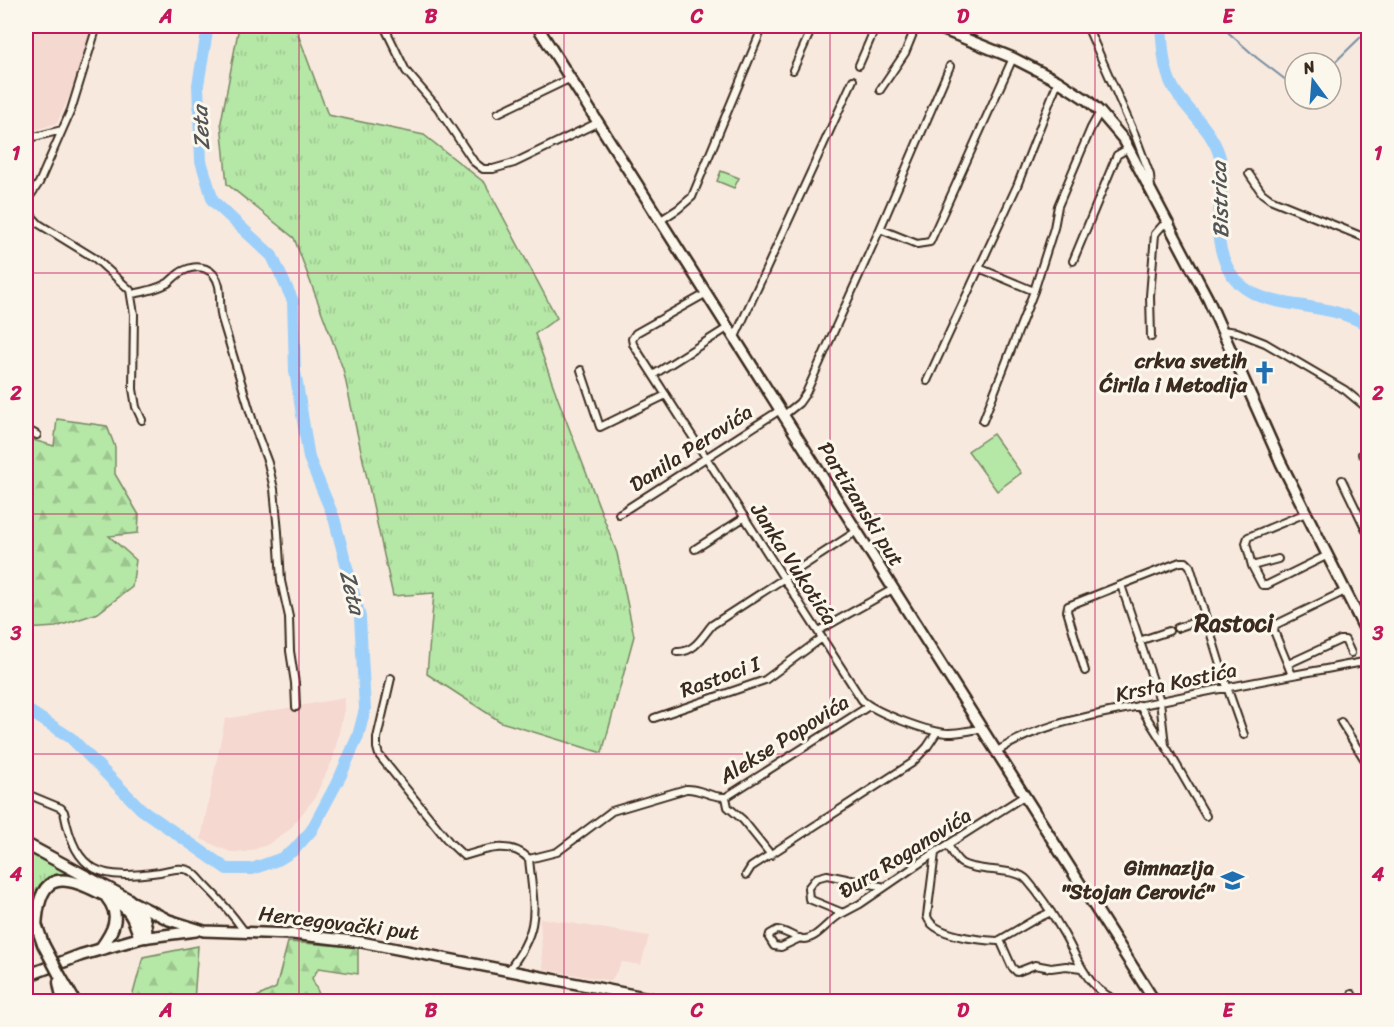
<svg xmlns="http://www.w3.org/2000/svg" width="1394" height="1027" font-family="Sriracha,sans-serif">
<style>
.built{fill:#f5d8d0}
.grass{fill:url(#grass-tufts);stroke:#788862;stroke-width:1.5}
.forest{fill:url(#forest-firs);stroke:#788862;stroke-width:1.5}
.park{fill:#b5e7a7;stroke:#788862;stroke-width:1.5}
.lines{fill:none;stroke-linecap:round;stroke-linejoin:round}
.stream{stroke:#758ea2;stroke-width:2}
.river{stroke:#9cd0fa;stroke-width:12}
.street-casing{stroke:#3b2a1e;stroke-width:10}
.secondary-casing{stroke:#3b2a1e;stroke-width:14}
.primary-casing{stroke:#3b2a1e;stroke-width:15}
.street{stroke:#fbf7ec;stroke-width:6}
.secondary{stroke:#fbf7ec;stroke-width:9}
.primary{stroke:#fbf7ec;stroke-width:10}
.primary-bridge-casing{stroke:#3b2a1e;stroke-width:15;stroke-linecap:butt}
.primary-bridge{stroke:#fbf7ec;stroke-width:10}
.grid{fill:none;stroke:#c2185b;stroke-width:1.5;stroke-opacity:0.55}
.labels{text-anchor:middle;stroke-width:6;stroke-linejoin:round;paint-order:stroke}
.poi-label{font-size:21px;font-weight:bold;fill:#3b2a1e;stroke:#fbf7ec;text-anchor:end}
.street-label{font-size:21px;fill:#3b2a1e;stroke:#fbf7ec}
.water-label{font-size:22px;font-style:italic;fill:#535455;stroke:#fbf7ec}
.quarter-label{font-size:24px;font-weight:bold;fill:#3b2a1e;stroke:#fbf7ec}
.neatline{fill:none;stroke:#c2185b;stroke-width:2}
.grid-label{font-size:20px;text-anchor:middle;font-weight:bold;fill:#c2185b}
</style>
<defs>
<pattern id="grass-tufts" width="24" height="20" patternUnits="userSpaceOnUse" patternTransform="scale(1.5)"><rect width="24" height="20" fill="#b5e7a7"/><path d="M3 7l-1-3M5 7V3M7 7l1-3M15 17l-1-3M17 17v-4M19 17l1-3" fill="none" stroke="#9dc68f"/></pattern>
<pattern id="forest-firs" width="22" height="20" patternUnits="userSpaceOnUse" patternTransform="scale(1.5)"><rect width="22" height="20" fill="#b5e7a7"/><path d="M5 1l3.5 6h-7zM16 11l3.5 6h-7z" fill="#9dc68f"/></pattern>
</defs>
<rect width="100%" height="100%" fill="#f8e9df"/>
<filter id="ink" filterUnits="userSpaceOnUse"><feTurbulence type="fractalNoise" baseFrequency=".0167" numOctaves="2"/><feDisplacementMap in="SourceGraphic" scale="12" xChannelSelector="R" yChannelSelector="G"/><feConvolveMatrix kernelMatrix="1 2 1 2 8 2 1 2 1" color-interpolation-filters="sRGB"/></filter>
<g filter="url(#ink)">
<!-- built -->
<path class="built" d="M26,26H92L72,90L57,123L26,133Z
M344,698V710L333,759L314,799L289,830L267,845L246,852H230L201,839L225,719Z
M540,918L649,936L641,965L622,962L611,981L543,969Z"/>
<!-- grass -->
<path class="grass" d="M239,26H295L328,115L424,135L485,183L557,318L535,334L558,399L617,553L634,636L602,753L501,722L427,674L434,593L393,596L343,369L294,238L227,184L221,122Z
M26,845L73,874C49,872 42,881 32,900L26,876Z"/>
<!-- forest -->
<path class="forest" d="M57,419L107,426L115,447V474L139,515L138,533L109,536L136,560L132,587L98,613L56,627L26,629V438L54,446Z
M288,942L358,947V974L319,968L312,978L322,1001H248L276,988Z
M198,946L194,1001H131L143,957Z"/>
<!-- park -->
<path class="park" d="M721,171L739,178L734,188L717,181Z
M993,434L1021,473L997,491L968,451Z"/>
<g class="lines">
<!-- stream -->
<path class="stream" d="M1221,26L1257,58L1295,87
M1331,66L1368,30"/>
<!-- river -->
<path class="river" d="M1161,26C1163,50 1163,75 1178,95C1192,115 1211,130 1219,154C1228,182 1215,212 1219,240C1230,309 1284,299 1335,312C1346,315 1358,320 1368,325
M26,709L71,738L141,809L227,869H252L280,859L293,851L311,831L340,777L358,736L365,709L360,617L334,518L309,458L295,371L293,301L272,256L213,201L201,161L198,85L208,26"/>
<defs>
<path id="street" d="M384,26L406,71L438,108L474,162L483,169H493L514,163L599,122
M1087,26L1135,135L1150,175L1151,189
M859,65L876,26
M793,70L813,26
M880,90L905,53L916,26
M498,113L571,78
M26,139L62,130
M1249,174L1262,193L1270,199L1368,239
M26,202L39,183L71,110L97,26
M26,210L39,224L96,259L130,290L134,314L133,389L136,407L142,420
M661,220L678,209L692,197L763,26
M880,229L917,244L930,242L1013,58
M1073,261L1117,155L1129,148
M979,268L1034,291
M707,293L636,333L632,339L633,344L862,700C876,713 930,733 949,733C960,733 971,730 981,729
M132,294C144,292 157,289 168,283C173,279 177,274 183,271C199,263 215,268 219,286C221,297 219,308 222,319L255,428L268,463L274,489L278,532L281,581L289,617L290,651L295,683L296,707
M1221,330L1237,332L1265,343L1345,390L1368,409
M735,337L853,80
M1151,337L1150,296L1155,234L1162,226L1170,223
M581,370L600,427L666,395
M653,375L729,327
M927,381L1017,186L1058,81
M784,415L799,403L806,393L880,229L950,66
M983,421L1034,291L1054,228L1058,206L1091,128L1100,112
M26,429L37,435
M1362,454L1368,459
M1342,480L1368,534
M619,514L780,410
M695,549L745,517
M1278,559L1252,566L1262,585H1267L1328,555
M1252,566L1246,543L1248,537L1306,513
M1177,628L1206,618
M818,631L893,589
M1139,641L1169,631
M677,652C694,653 702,637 712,625L857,531
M1288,664L1340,640H1345L1351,653
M1085,671L1067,611L1068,606L1121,585
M1292,675L1274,631L1275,625L1345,591
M391,678L377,738V748L379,755L449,842L464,856C486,849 511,840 529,859C534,910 542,927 508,971
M1139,705L1163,743
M654,718L765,680L822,638
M1341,722L1368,765
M996,752C1038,724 1086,717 1134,707C1212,689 1290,676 1368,661
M32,796L61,808L64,812C76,875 102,880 160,872C170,870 183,866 192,872C197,875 201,881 205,885C220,900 232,914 244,931
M726,797L728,807L743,820L771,855
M1206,816L1165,745L1160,701L1121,585L1180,562H1186L1190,566L1227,687L1244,735
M948,845C952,851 955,859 961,863C978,873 1016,867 1027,880C1040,895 1051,911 1061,929C1079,958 1086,994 1125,1002
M935,853L927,916C932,936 981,940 998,941L1034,920L1051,912
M529,859L557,852L612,811L686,789C700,788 711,798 726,797L869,706
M746,875L751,867L912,763L927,747L937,732
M885,887L827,875L816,878L808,888L809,899L843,913L860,904L933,854L1024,796
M800,938L781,947L774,946L769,938L770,934L777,930C787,931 795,939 804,939C818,939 829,919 843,913
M1000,940L1012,967L1017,972L1035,965L1051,968L1066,966L1081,968
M1352,994V1002"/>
<path id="secondary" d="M537,26L1155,1002
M934,26L1013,58L1058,81L1087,100L1100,112L1124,140L1208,299L1281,463L1368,636
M133,902L169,920L204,931L292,934L361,942L670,1002
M141,938L196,931"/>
<path id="primary" d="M26,844L128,899C140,909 148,920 146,937
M26,896L43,944
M101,948C113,931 122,916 107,898
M26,976L81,955L140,938C136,928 134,916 126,909C119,901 108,897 98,892C55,870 39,878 36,927
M60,976L75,1002
M59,982L63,1002"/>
</defs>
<!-- street casing -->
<use href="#street" class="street-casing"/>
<!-- secondary casing -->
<use href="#secondary" class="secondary-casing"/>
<!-- primary casing -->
<use href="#primary" class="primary-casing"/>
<!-- street -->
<use href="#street" class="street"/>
<!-- secondary -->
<use href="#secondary" class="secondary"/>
<!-- primary -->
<use href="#primary" class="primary"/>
<defs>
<path id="primary-bridge" d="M43,944L60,976"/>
</defs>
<!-- primary-bridge casing -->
<use href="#primary-bridge" class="primary-bridge-casing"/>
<!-- primary-bridge -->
<use href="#primary-bridge" class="primary-bridge"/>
</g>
</g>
<!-- grid -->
<path class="grid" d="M299,26V1002M564,26V1002M830,26V1002M1095,26V1002M26,273H1368M26,514H1368M26,754H1368"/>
<!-- icons -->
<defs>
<symbol id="church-bare" viewBox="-9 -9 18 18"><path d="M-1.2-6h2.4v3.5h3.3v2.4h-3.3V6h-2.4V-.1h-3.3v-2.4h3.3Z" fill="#1f6fb2" stroke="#fbf7ec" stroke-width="2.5" paint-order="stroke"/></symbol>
<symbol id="school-bare" viewBox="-9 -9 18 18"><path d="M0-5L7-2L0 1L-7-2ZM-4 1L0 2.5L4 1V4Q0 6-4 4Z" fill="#1f6fb2" stroke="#fbf7ec" stroke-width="2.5" paint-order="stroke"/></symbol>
</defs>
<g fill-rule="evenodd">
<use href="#church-bare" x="1248" y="356" width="33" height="33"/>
<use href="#school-bare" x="1216" y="864" width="33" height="33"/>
</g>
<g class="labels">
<!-- poi labels -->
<g class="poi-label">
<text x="1247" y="368">crkva svetih<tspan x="1247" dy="24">Ćirila i Metodija</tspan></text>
<text x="1214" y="875">Gimnazija<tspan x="1214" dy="24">"Stojan Cerović"</tspan></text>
</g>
<!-- street labels -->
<g class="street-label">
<text transform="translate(691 448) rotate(-33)" y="7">Danila Perovića</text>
<text transform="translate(861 504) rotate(58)" y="7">Partizanski put</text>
<text transform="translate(794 564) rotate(57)" y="7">Janka Vukotića</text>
<text transform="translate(720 677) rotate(-20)" y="7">Rastoci I</text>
<text transform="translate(1176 682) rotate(-12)" y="7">Krsta Kostića</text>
<text transform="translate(784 739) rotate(-32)" y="7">Alekse Popovića</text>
<text transform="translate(905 853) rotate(-32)" y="7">Đura Roganovića</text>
<text transform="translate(339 923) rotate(7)" y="7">Hercegovački put</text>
</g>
<!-- water labels -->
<g class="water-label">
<text transform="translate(200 128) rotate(-93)" y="8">Zeta</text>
<text transform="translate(1219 200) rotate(-92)" y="8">Bistrica</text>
<text transform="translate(353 592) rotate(76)" y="8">Zeta</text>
</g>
<!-- quarter labels -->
<g class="quarter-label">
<text x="1234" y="631">Rastoci</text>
</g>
</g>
<!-- margin -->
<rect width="1394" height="1027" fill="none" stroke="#fbf7ec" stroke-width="66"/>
<!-- north arrow -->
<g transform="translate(1313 81) rotate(344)"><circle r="28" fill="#fbf7ec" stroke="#aea59a" stroke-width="1.5"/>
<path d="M0-4.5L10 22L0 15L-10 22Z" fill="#1f6fb2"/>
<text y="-9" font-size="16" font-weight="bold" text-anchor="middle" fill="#3b2a1e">N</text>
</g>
<rect x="33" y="33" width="1328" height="961" class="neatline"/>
<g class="grid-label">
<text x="166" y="23">A</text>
<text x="431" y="23">B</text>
<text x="697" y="23">C</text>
<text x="963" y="23">D</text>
<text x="1228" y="23">E</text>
<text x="16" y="160">1</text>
<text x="1378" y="160">1</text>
<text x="16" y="400">2</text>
<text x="1378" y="400">2</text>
<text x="16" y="640">3</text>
<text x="1378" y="640">3</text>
<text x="16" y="881">4</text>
<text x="1378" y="881">4</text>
<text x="166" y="1017">A</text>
<text x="431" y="1017">B</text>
<text x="697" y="1017">C</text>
<text x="963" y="1017">D</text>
<text x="1228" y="1017">E</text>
</g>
</svg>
